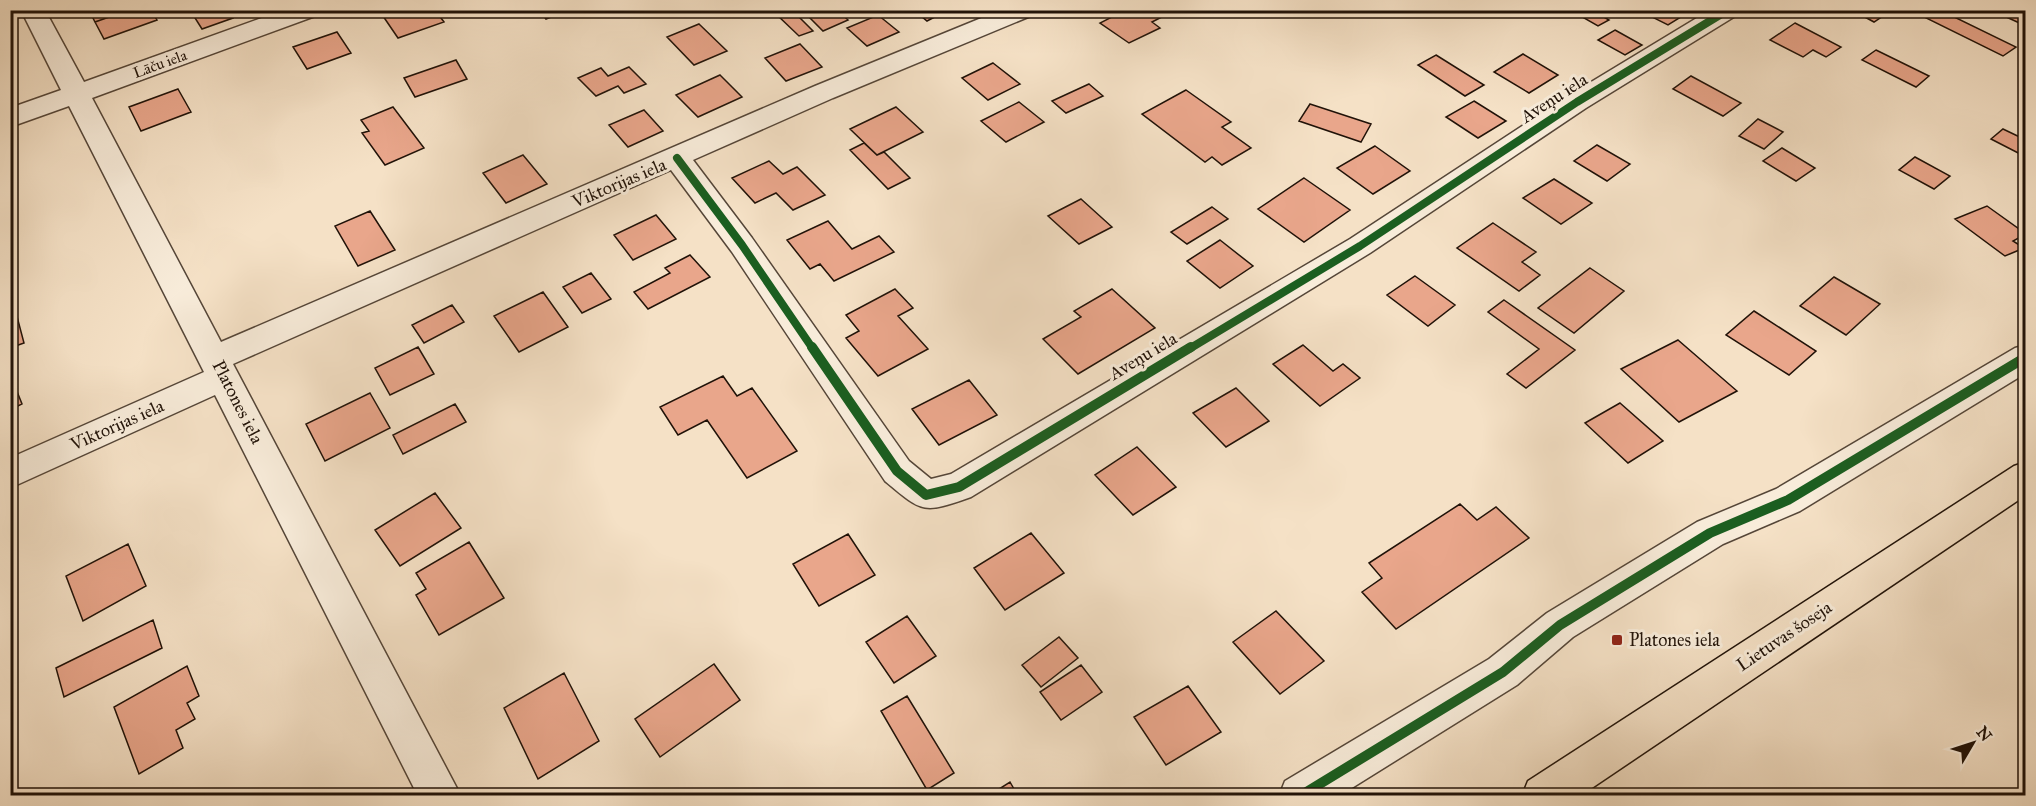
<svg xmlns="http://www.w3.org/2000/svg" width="2036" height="806" font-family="'IM FELL Great Primer',serif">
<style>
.building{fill:#e9a68b;stroke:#201208;stroke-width:1.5}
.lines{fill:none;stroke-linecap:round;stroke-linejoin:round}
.minor-casing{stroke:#554638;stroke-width:3}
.primary-casing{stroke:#201208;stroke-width:3}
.minor{fill:#f8ecda;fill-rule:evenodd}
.primary{fill:#f5e1c6;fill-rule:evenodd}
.cycleway-far1-casing{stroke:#f8ecda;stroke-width:10}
.cycleway-casing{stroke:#f8ecda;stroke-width:14}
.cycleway-far1{stroke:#1b5e20;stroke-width:8}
.cycleway{stroke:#1b5e20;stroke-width:10}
.poi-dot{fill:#8f2418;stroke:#f8ecda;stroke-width:2}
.labels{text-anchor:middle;stroke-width:6;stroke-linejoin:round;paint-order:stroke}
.far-street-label{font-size:15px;fill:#201208;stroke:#f8ecda}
.street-label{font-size:18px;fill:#201208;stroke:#f8ecda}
.poi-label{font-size:18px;fill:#201208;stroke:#f8ecda;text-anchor:start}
</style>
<rect width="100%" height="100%" fill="#f5e1c6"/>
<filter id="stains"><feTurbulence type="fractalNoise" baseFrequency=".00333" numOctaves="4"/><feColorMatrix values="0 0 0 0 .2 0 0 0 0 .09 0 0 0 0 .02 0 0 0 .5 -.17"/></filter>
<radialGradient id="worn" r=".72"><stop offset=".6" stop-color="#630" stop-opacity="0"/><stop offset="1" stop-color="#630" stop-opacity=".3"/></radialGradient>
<!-- building -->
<path class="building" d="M89,10H129L95,22Z
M129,10H151L157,20L104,39L95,22Z
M190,10H228L233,18L202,29Z
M399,10H435L444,22L398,38L383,16Z
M539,10H565L566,11L546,19Z
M777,10H792L813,31L799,36L774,12Z
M828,10H837L848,20L823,31L810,18Z
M914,10H948L927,21Z
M1159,10L1166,15L1152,22L1160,28L1129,43L1100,23L1116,15L1109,10Z
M1570,10H1592L1609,20L1598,26Z
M1655,10H1686L1689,12L1668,25L1648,15Z
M1852,10H1892L1874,22Z
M1924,10H1940L2016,47L2003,56L1918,14Z
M1991,10H2026V26Z
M878,15L899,32L867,46L847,28Z
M1795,23L1841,47L1826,57L1813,50L1803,57L1770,40Z
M699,24L727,51L694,65L667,37Z
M1615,30L1642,45L1625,55L1598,40Z
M337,32L351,53L307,69L293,47Z
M800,44L822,67L786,81L765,58Z
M1876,50L1929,76L1916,87L1862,60Z
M1523,54L1558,75L1529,93L1494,72Z
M1436,55L1484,85L1465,96L1418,65Z
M456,60L467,79L415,97L404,78Z
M993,63L1020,84L988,100L962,78Z
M629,67L646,84L624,93L618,86L596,96L578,78L601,68L608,76Z
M720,75L742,97L698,117L676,95Z
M1691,76L1741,103L1723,116L1673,89Z
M1089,84L1103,96L1066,113L1052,101Z
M178,89L191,112L141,131L129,107Z
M1186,90L1231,122L1222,127L1251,148L1222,165L1212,157L1205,162L1142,114Z
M1474,101L1506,121L1478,138L1446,117Z
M1019,102L1044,122L1006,142L981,121Z
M1310,104L1371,124L1361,142L1299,121Z
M393,107L424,148L385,165L362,133L369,131L361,120Z
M896,107L923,132L877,155L850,129Z
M644,110L663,131L628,147L609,125Z
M1758,119L1783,132L1764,149L1739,136Z
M2003,129L2026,140V157L1991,139Z
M864,143L877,155L884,152L910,178L888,189L850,150Z
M1597,145L1630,164L1607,181L1574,161Z
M1375,146L1410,171L1373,194L1337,168Z
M1782,148L1815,168L1796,181L1763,161Z
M523,155L547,184L506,203L483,173Z
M1915,157L1950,176L1934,189L1899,170Z
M769,161L783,174L797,167L825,195L793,210L776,193L755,203L732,178Z
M1304,178L1350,210L1304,242L1258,209Z
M1554,179L1592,203L1561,224L1523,198Z
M1081,199L1112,227L1079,244L1048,216Z
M1987,206L2026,234L2013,241L2024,248L2005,256L1955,219Z
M1212,207L1228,219L1187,244L1171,232Z
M370,211L395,250L358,266L335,226Z
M656,215L676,239L633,260L614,235Z
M828,221L852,249L879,236L894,252L834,281L820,264L810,269L787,240Z
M1493,223L1536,252L1522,262L1540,275L1519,291L1457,248Z
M1220,240L1253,266L1220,288L1187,261Z
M690,255L710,277L648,309L634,292L670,273L665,268Z
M1590,268L1624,291L1574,333L1538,308Z
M591,273L611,299L582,313L563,287Z
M1415,276L1455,305L1428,326L1387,295Z
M1834,277L1880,304L1846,335L1800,306Z
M895,289L913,308L898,316L928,349L878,376L846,338L859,331L846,315Z
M1112,289L1155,328L1078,374L1043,339L1081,317L1074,311Z
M10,290L24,343L10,348Z
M543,292L568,327L519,352L494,316Z
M1504,300L1575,350L1526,388L1507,374L1539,349L1488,312Z
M452,305L464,322L424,343L412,325Z
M1754,311L1816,351L1789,375L1726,335Z
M1678,340L1737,391L1679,422L1621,369Z
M1303,345L1333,371L1343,364L1360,378L1320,406L1273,364Z
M418,347L434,374L390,395L375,368Z
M723,376L737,396L752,388L797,451L747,478L707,420L678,435L660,407Z
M969,380L997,415L939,445L912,409Z
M1236,388L1269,421L1226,447L1193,413Z
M16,389L22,404L10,410V392Z
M370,393L390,428L325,461L306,424Z
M1620,403L1663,441L1628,463L1585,423Z
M455,404L466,422L403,454L393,435Z
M1137,447L1176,487L1133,515L1095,475Z
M435,493L461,528L400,566L375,530Z
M1460,504L1477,520L1496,507L1529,538L1396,629L1362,592L1382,578L1369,563Z
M1031,533L1064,573L1005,610L974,568Z
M848,534L875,575L819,606L793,564Z
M469,542L504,598L439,635L416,595L426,589L416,573Z
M128,544L146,586L83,621L66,576Z
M1276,611L1324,661L1280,694L1233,642Z
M907,616L936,656L894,683L866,642Z
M153,620L162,648L64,697L56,668Z
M1059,637L1078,658L1041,687L1022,665Z
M714,664L740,700L660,757L635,719Z
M1081,665L1102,692L1061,720L1040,692Z
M187,666L199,696L187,703L195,719L176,730L183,748L139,774L114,707Z
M564,673L599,741L538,779L504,708Z
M1188,686L1221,732L1166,765L1134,717Z
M907,696L954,773L927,790L881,711Z
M1010,782L1018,796H988Z"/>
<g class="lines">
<defs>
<path id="minor" d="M21,10H45L84,82L284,10H321L318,15L92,98L221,342L815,86L1001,10H1036L1033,15L833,98L693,160L752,238L909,461L931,479L951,474L1350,239L1568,96L1710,10H1740L1737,15L1586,108L1370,253L971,497C923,514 923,513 885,481L732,252L671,170L233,364L461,796H418L215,395L10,488V458L204,372L69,106L10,127V108L61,90Z
M2026,345V373L1800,511L1723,544L1573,637L1517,685L1339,796H1279L1285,781L1489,659L1547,613L1697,522L1776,489L2015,348Z"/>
<path id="primary" d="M2026,462V495L1580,796H1522L1528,781L2014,466Z"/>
</defs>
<!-- minor casing -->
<use href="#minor" class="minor-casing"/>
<!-- primary casing -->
<use href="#primary" class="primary-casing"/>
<!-- minor -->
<use href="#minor" class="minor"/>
<!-- primary -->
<use href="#primary" class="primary"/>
<defs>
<path id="cycleway-far1" d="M677,158L742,245L813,349
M1189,349L1360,246L1577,102L1728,10"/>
<path id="cycleway" d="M812,347L897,471L926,495L959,487L1191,347
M1300,796L1503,672L1560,625L1710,533L1788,500L2026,357"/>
</defs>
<!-- cycleway-far1 casing -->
<use href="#cycleway-far1" class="cycleway-far1-casing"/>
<!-- cycleway casing -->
<use href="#cycleway" class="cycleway-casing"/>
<!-- cycleway-far1 -->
<use href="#cycleway-far1" class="cycleway-far1"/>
<!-- cycleway -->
<use href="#cycleway" class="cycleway"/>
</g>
<!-- markers -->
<rect class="poi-dot" x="1611" y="634" width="12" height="12" rx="3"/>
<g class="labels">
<!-- far-street labels -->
<g class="far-street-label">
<text transform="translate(160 64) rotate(-20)" y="5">Lāču iela</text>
</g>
<!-- street labels -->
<g class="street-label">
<text transform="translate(1554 98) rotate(-33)" y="6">Aveņu iela</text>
<text transform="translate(619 183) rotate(-23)" y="6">Viktorijas iela</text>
<text transform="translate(1143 356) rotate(-31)" y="6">Aveņu iela</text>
<text transform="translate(238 402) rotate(63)" y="6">Platones iela</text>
<text transform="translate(117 425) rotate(-24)" y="6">Viktorijas iela</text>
<text transform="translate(1784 636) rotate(-34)" y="6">Lietuvas šoseja</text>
</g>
<!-- poi labels -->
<g class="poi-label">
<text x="1629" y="646">Platones iela</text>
</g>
</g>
<!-- margin -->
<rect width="2036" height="806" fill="none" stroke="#f5e1c6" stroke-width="36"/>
<rect x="12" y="12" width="2012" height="782" fill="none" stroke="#201208" stroke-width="3"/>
<rect x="18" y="18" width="2000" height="770" fill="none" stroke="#201208" stroke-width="1.5"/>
<!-- north arrow -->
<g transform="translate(1973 743) rotate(51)" stroke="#f8ecda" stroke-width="4.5" paint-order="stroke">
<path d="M0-4.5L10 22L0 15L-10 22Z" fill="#201208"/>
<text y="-9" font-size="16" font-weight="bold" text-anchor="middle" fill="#201208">N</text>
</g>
<rect width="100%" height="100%" filter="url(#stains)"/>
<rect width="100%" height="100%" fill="url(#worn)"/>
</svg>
